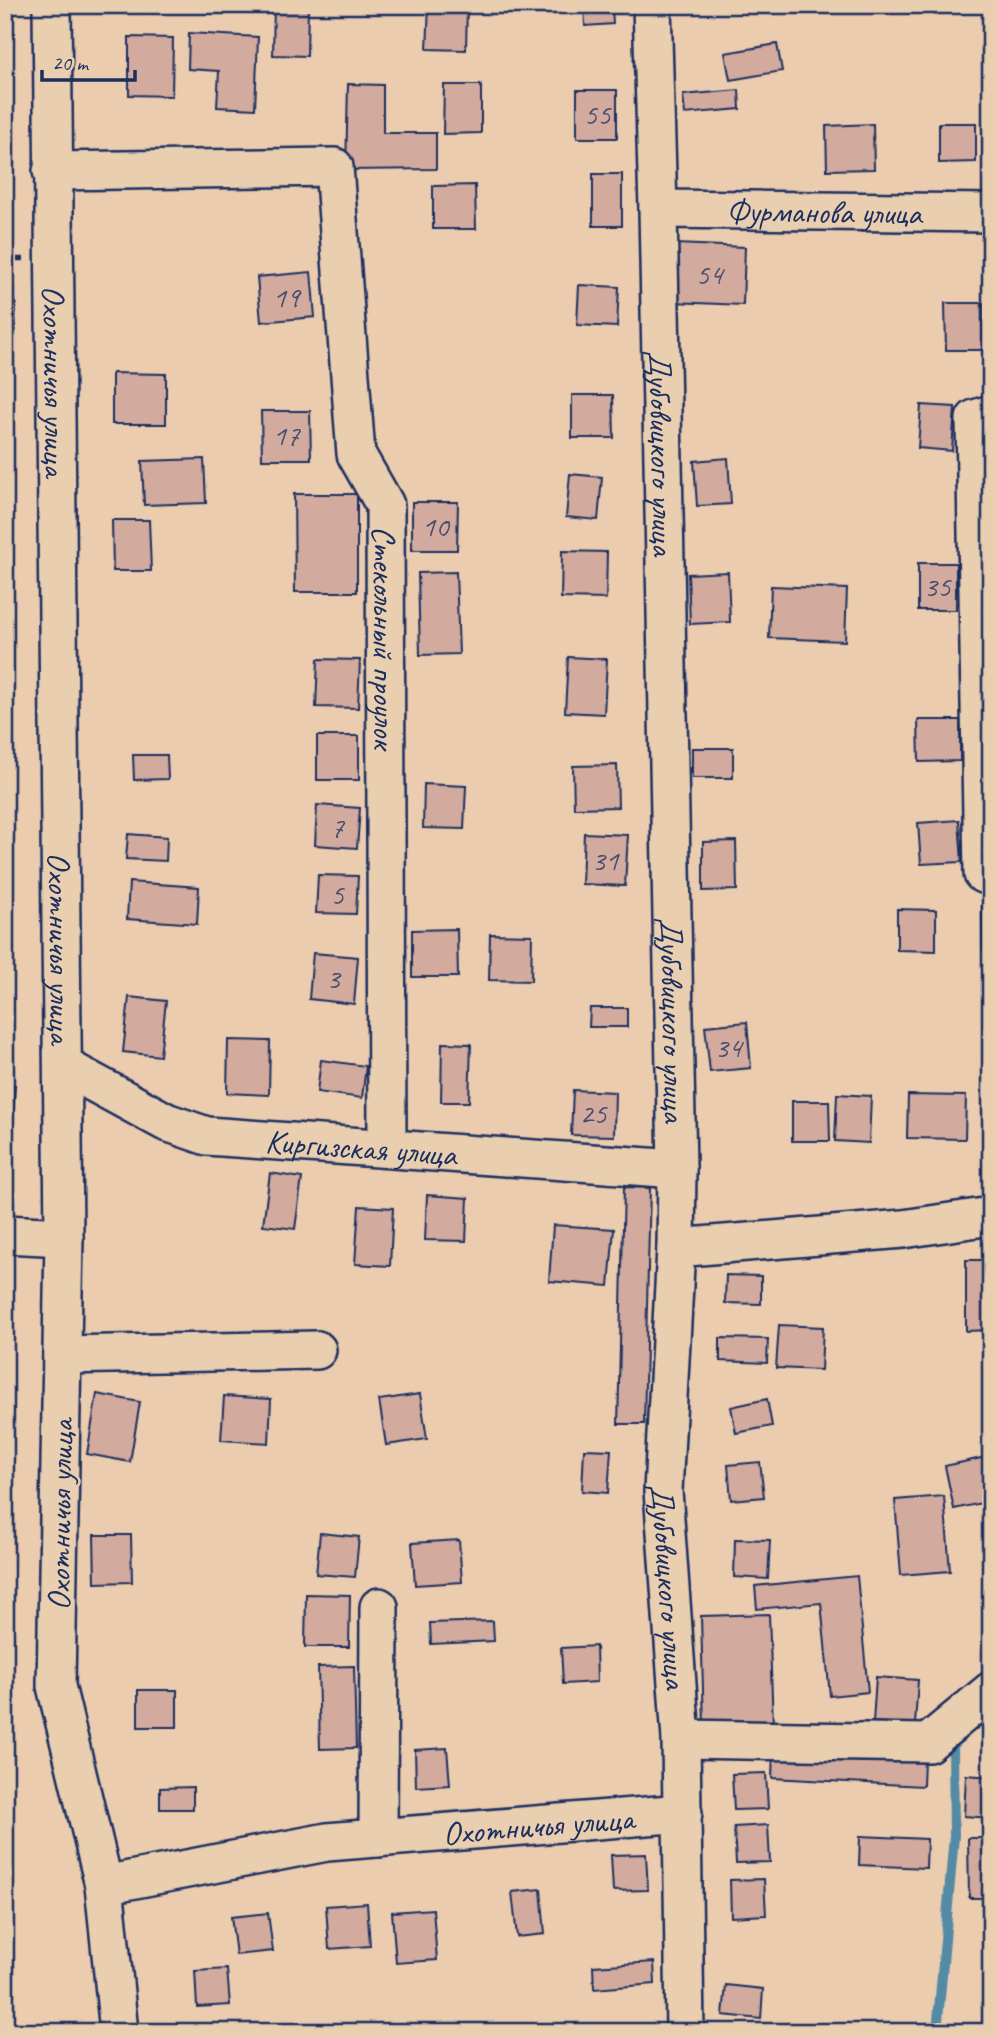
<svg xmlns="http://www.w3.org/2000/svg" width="996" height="2037" font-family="Caveat,sans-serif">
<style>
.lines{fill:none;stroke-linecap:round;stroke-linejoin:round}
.stream{stroke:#538ba5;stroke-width:10}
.building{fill:#d2aa9e;stroke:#1b2f5e;stroke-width:2}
.minor-casing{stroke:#1b2f5e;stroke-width:42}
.path{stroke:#1b2f5e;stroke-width:4.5;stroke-dasharray:7 5;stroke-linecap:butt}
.minor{stroke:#e9ceb0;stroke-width:37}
.labels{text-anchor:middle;stroke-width:5;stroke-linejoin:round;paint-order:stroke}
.number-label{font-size:30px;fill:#494e6e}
.street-label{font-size:33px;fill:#1b2f5e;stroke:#e9ceb0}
</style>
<rect width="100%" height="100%" fill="#ecccaf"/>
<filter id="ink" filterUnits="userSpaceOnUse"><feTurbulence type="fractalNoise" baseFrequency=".0143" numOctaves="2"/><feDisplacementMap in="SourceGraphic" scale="14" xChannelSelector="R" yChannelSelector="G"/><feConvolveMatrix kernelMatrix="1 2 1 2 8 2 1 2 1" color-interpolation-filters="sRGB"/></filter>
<g filter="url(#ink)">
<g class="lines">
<!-- stream -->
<path class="stream" d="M937,2032L954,1836L953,1745L962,1737"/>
</g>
<!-- building -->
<path class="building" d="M274,5H308L307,56L273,55Z
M429,5H467L466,50L427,49Z
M584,5H612L613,24L585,26Z
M189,33L258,37L255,109L217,107L219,71L188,69Z
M129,37L173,38L172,96L129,95Z
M777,44L782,71L730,80L725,53Z
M348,84L383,85V133H436V169L346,170Z
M444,85H481V133L443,134Z
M577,90H617V138H577Z
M739,90L740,109L685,114L683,95Z
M939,123H976V162L939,163Z
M873,124L874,169L827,170L826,126Z
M593,174H622V226H593Z
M475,185L476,229H433V186Z
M676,244L745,247L743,305L673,302Z
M311,272L315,317L261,322L257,277Z
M579,285L619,287L617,327L577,325Z
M5,302L16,303L13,363L5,362Z
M945,303H983L984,350H946Z
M112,373L166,374V424H112Z
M572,395H613L614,438H572Z
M921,405L955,407L952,451L918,448Z
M261,411H310L311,459H262Z
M5,413H11V472H5Z
M728,458L731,504L697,506L694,461Z
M204,459L206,503L144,505L142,461Z
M570,474L602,477L598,520L566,517Z
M294,494H357V592H295Z
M412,502H458L457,550H412Z
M112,520H149L151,571H113Z
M562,551L607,552L606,599L561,598Z
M918,563H956V610H918Z
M456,572L459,654L420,655L418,573Z
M728,572L730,622L690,624L688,574Z
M771,586L847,589L845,641L769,638Z
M568,657L607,659L604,714L565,712Z
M318,659L360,660L358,708L316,707Z
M918,720H960V761L919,762Z
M317,736H359V780H317Z
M692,748H733V778H692Z
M133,755H167L168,779L134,780Z
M617,765L618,807L574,808L573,766Z
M424,784L466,786L464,829L423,828Z
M317,805L360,808L357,848L315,845Z
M959,820L962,862L921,864L918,823Z
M584,833L628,835L625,886L582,884Z
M128,834L167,837L166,861L126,859Z
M736,841L737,890L703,891V842Z
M318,875L358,876L356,914L316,913Z
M129,882L199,887L197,924L127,919Z
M982,905H991V950H983Z
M897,909L936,910V951L897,950Z
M457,929L458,977H412V930Z
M490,934L532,935L531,981L489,980Z
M313,953L358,957L354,1004L309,999Z
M129,997L166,1001L160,1056L123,1052Z
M590,1008H627V1027H589Z
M747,1022L751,1068L710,1072L705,1026Z
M228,1040L270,1041L269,1095L227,1093Z
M442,1043L471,1044L469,1102H441Z
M321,1060L366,1066L362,1098L317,1092Z
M5,1085H15L12,1126H5Z
M573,1090L615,1092L614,1136L571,1135Z
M837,1094L871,1096L869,1143L835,1141Z
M908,1095L966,1096L965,1139L907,1138Z
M792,1101H829L830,1141H792Z
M270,1173L302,1178L295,1229L263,1225Z
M624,1187L650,1188L644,1424H618Z
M427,1195L468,1198L466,1241L425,1240Z
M359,1206L393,1208L390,1266L355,1264Z
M553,1225L614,1229L609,1286L549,1281Z
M966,1260H991V1330L966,1331Z
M726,1275L761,1276V1304L725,1303Z
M779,1325L823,1327L821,1370L776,1368Z
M720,1338L768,1339L767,1363L720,1361Z
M97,1394L140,1402L130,1462L87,1454Z
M420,1394L427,1439L386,1445L379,1400Z
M224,1396L271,1399L269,1443L221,1440Z
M767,1399L772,1426L736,1433L731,1407Z
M584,1449L611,1450L608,1493L582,1491Z
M986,1457L991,1477V1501L954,1509L945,1466Z
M760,1462L764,1497L731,1500L728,1465Z
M944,1496L950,1571L901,1575L895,1500Z
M320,1533L359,1537L355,1577L316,1574Z
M94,1535H131L132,1582L95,1583Z
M735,1539L770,1540L768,1579L734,1577Z
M459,1540L462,1582L415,1585L412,1543Z
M857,1576L868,1692L830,1696L821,1603L757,1609L755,1586Z
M306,1594L350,1595L349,1647H305Z
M769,1614L773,1725L704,1727L701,1616Z
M493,1621L494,1641L431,1644L430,1623Z
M596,1646L597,1682L563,1684L561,1648Z
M354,1666L356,1748L320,1749L318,1667Z
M876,1677L918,1680L915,1725L873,1722Z
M138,1690H177V1727H138Z
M447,1748L450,1785L416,1787L415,1750Z
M773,1751L924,1759L923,1786L772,1778Z
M766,1773L768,1809L734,1810L732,1774Z
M966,1775L991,1777V1818L964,1816Z
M193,1787V1809H160V1788Z
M768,1825L770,1862L736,1863L734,1827Z
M860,1836L927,1839L926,1868L859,1865Z
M968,1838H989V1898H969Z
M646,1854L648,1890L613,1891L611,1855Z
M764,1879L766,1915L731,1917L730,1880Z
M541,1889L545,1934L517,1937L512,1892Z
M367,1903L370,1946L329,1949L326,1906Z
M433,1909L437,1960L396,1963L392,1912Z
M268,1913L273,1951L236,1955L231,1917Z
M654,1962L655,1984L594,1989L593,1966Z
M227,1969L230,2005L197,2007L195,1971Z
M726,1985L763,1989L761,2019L723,2015Z"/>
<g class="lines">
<defs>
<g id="minor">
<path id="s1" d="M52,5L64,1237L56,1686L104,1885L119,2032"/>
<path id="s2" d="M652,5L658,209L677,1169L676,1248L663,1491L681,1739L685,2032"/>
<path id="s3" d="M52,171L334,167L356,454L385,505L387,1147"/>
<path id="s4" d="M658,209L991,213"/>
<path d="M983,874L975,419L991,414"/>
<path id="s5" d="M63,1066L166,1122L207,1136L677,1169"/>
<path d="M5,1234L64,1237"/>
<path d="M676,1248L903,1229L991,1216"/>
<path d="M62,1355L317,1350"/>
<path d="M681,1739L928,1743L991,1691"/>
<path d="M378,1838L379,1607"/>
<path id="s6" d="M104,1885L327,1842L683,1813"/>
</g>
</defs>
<!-- minor casing -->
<use href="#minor" class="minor-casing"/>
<!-- path -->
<path class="path" d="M5,259H24"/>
<!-- minor -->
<use href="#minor" class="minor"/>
</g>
</g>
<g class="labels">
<!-- number labels -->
<g class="number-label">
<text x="597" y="124">55</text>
<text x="709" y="284">54</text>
<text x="286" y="307">19</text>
<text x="286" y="445">17</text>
<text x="435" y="536">10</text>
<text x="937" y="596">35</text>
<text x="337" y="837">7</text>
<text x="605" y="870">31</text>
<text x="337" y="904">5</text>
<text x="333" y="988">3</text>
<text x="728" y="1057">34</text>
<text x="593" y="1123">25</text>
</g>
<!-- street labels -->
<g class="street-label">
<text dy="12" stroke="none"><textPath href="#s4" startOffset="166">Фурманова улица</textPath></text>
<text dy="12" stroke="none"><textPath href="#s1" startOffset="376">Охотничья улица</textPath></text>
<text dy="12" stroke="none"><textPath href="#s2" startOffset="448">Дубовицкого улица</textPath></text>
<text dy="12" stroke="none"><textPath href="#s3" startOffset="761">Стекольный проулок</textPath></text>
<text dy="12" stroke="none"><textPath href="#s1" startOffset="943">Охотничья улица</textPath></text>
<text dy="12" stroke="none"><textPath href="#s2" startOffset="1015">Дубовицкого улица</textPath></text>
<text dy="12" stroke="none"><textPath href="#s5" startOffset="315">Киргизская улица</textPath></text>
<text transform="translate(59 1515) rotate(-89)" y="12">Охотничья улица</text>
<text dy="12" stroke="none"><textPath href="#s2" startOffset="1582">Дубовицкого улица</textPath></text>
<text dy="12" stroke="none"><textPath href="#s6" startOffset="439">Охотничья улица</textPath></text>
</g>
</g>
<!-- margin -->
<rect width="996" height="2037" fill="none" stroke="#e9ceb0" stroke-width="28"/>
<rect x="14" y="14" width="968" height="2009" fill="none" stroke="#1b2f5e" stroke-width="2.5" filter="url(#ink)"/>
<!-- scale -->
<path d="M42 70v10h93v-10" fill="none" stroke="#1b2f5e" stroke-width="3.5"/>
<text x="52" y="70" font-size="21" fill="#1b2f5e" stroke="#e9ceb0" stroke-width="5" paint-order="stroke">20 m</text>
</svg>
